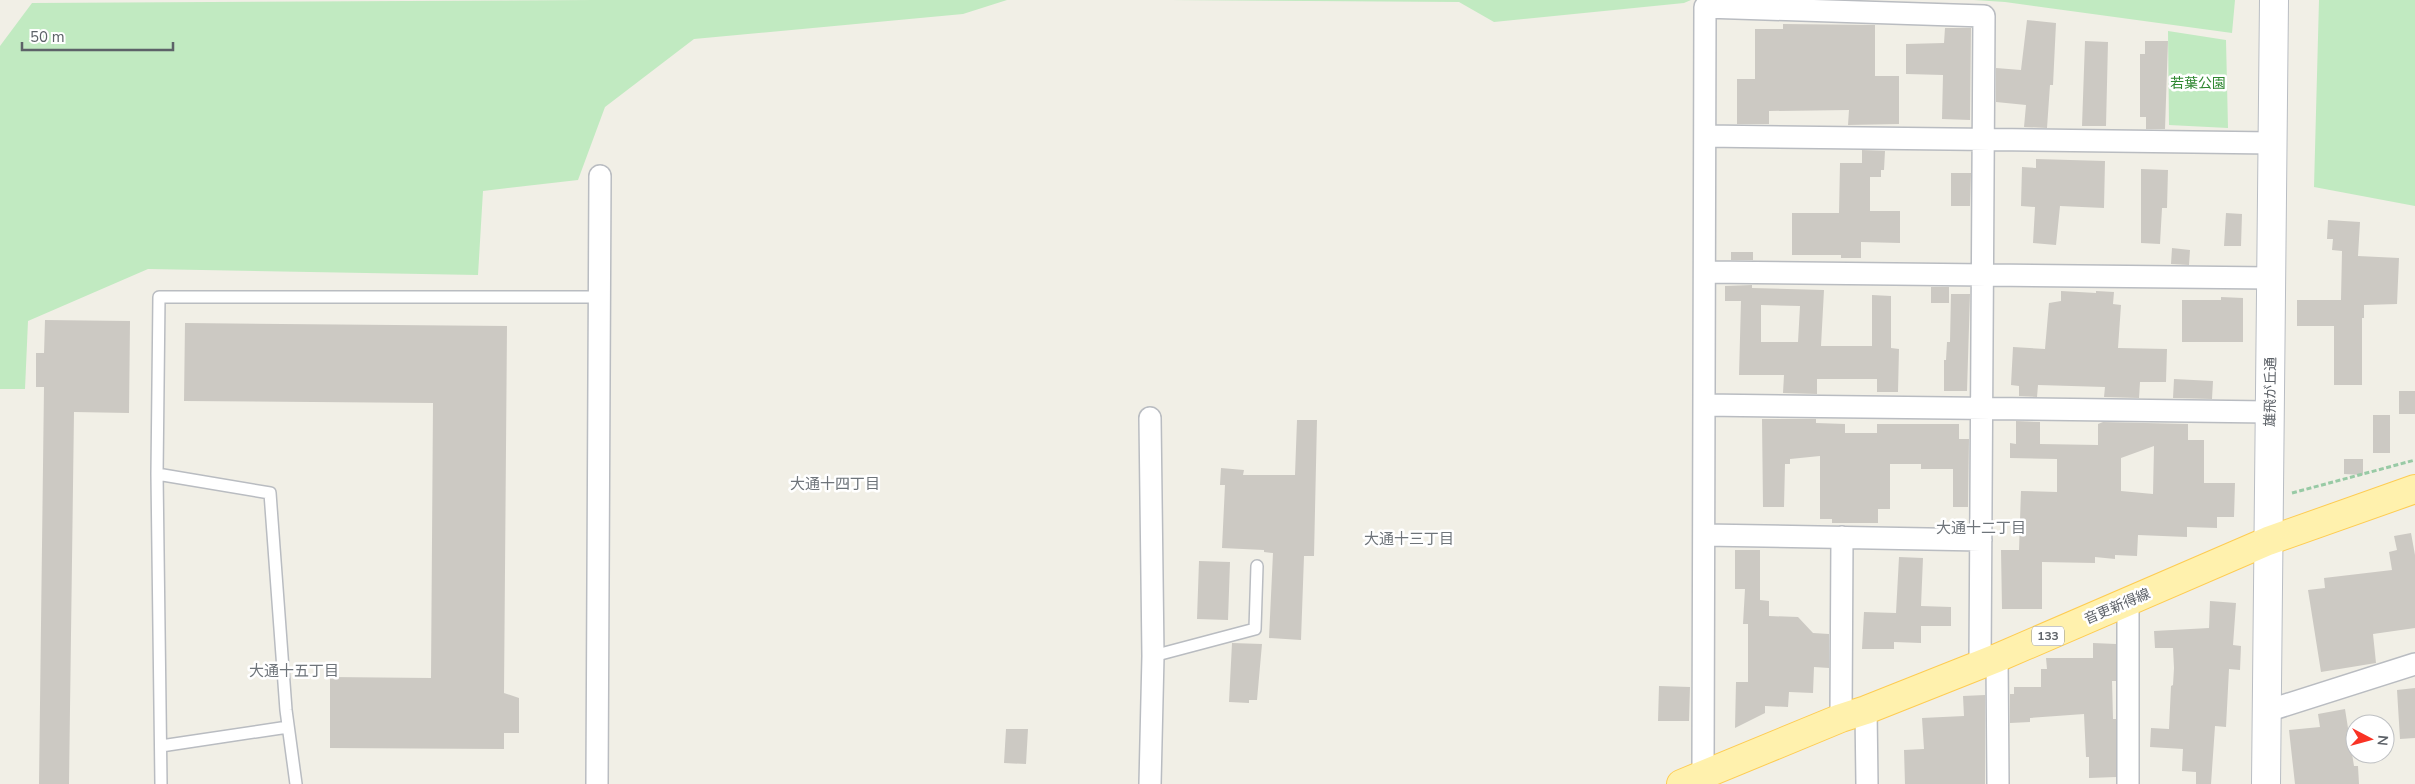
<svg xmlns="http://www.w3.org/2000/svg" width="2415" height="784" font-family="'Nunito Sans','Noto Sans JP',sans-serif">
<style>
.green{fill:#c1eac1}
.building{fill:#ccc9c3;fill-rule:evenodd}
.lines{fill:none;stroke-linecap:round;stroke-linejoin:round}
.lane-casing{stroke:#b9bcc1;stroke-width:14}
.street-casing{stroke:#b9bcc1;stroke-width:24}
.secondary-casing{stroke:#b9bdc3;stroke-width:30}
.primary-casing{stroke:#fecc52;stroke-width:30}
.path{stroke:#98caa5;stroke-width:3;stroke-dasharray:5 2.5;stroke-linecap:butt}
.lane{stroke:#fff;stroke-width:11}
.street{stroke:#fff;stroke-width:21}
.secondary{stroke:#fff;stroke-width:28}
.primary{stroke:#fff1ad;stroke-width:28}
.labels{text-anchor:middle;stroke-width:5;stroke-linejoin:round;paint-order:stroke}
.shield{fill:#fff;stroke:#8e9195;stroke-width:1}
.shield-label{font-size:12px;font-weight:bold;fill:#5d6268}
.park-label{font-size:14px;fill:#2e8730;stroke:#fff}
.street-label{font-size:14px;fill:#5d6268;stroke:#fff}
.neighbourhood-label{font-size:15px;fill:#6e747a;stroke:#fff}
</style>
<rect width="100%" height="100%" fill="#f1efe6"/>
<!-- green -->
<path class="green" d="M595,0H1007L963,14L694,39L605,107L578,180L483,191L478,275L148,269L28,321L25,389H0V46L32,3Z
M1170,0H1691L1684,3L1494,22L1459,2Z
M1974,0H2235L2232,33L2005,2Z
M2319,0H2415V206L2314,187Z
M2168,31L2226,40L2228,128L2169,125Z"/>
<!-- building -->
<path class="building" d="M2027,20L2056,23L2053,85H2050L2047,128L2024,127L2026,105L1996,102V68L2021,70Z
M1783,24L1875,25V76H1899V124L1848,125L1849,110L1769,111V124H1737V79H1755V29H1783Z
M1945,28H1971L1970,120L1942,119L1943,75L1906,74V44L1944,43Z
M2085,41L2108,42L2106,126H2082Z
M2145,41H2168L2165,129H2146V117H2140V54H2145Z
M1862,150L1885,151L1884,170H1881V177H1870V211H1900V243L1861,242V258H1841V255H1792V213H1839L1840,163H1862Z
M2036,159L2105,161L2104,208L2060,206L2056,245L2033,243L2035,207L2021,206L2022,167L2036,168Z
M2141,169L2168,170L2167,208H2162L2160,244L2141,243Z
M1951,173H1971L1970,206H1951Z
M2226,213L2242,214L2241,246H2224Z
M2328,220L2360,222L2358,256L2399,258L2397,304L2364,305V318H2362V385H2334V326H2297V300H2341L2342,251L2332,250L2333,239H2327Z
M2172,248L2190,250L2189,265L2171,264Z
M1731,252H1753V260H1731Z
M1752,285V288L1824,290L1821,346H1872V295L1891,296V348L1899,349L1898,392H1877V379H1817V394L1783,393L1784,375H1739L1741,301H1725V286ZM1761,305L1800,306L1798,342H1761Z
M1931,287H1949V303H1931Z
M2061,291L2096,293V291L2114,292L2113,304L2121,305L2118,348L2167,349L2166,382H2140L2139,398L2104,397L2105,387L2038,385L2037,397L2019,396V386L2011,385L2013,347L2045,349L2049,303L2061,301Z
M1951,294H1970L1967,391H1944V360H1946L1947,342H1950Z
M2221,297L2243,298V342H2182V300H2221Z
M45,320L130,321L129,413L74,412L69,784H39L44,387H36V353H44Z
M185,323L507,326L504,693L519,698V733H504V749L330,748V677L431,678L433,403L184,401Z
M2174,379L2213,381L2212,399L2173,398Z
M2399,391H2415V414H2399Z
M2373,415H2390V453H2373Z
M1762,419H1816V423L1845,424V433H1877V424H1959V439H1969L1968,507H1953V469H1921V464H1890V509H1878V523H1832V519H1820V456L1790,459V464H1785L1784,507H1763Z
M1297,420H1317L1314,556H1304L1301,640L1269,638L1273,553L1264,552V550L1222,548L1225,485H1220L1221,468L1244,470L1243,475H1295Z
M2016,421L2040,422V444L2098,445V424L2103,422L2188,424V440H2204V483H2235L2234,517H2217V528L2187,527V537L2138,535L2137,556L2115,555V559L2095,557V563L2042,562V609H2002L2001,550H2019L2021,491L2057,492V459L2010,458V443L2016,444ZM2154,446L2153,494L2121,491V458Z
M2344,459H2363V475L2344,474Z
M2411,533L2415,555V628L2373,634L2376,663L2321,672L2308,590L2325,588L2324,578L2392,570L2389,552L2397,550L2394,536Z
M1735,550H1760V600L1769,601V616L1798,617L1813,633L1829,634V668L1814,667L1813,693L1789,692L1788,707L1765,706V713L1735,728L1736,682H1748V624H1743L1745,589H1735Z
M1899,557L1923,558L1921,606L1951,607V626H1921V643L1894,642V649H1862L1864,612L1896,613Z
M1199,561L1230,562L1228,620L1197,619Z
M2210,601L2236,603L2233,645L2241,646L2240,670L2229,669L2226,727L2215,726L2211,784H2196V772L2182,771L2183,749L2150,747L2151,728L2169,729L2171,686L2173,685L2174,668L2173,648H2155L2154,631L2209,628Z
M1232,643L1262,644L1257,700H1249V703L1229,702Z
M2093,643L2116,644V681H2112L2113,719H2116V777L2089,778V757H2086L2084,714L2030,718V722L2010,723V694H2014V687H2041V669H2047L2046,658H2093Z
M1659,686L1690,687L1689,721H1658Z
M2415,688V738L2400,739L2397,690Z
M1985,695V784H1905L1904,750L1924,749L1922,718L1964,716L1963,696Z
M2345,709L2354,766H2358L2359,784H2295L2289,730L2320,727L2318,714Z
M1006,729H1028L1026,764L1004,763Z"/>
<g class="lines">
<defs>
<path id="lane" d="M157,474L270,493L286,710L296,784
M1153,656L1255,629L1257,566
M161,746L288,727
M161,784L157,474L159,297H600"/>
<path id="street" d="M1705,136L2273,143
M1705,272L2271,278
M1704,405L2269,412
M1704,535L1981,540
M2128,602V784
M1997,658L1998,784
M1866,710L1867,784
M2267,711L2415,664
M1841,718L1842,537
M1703,774L1705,7L1984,16L1980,664
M597,784L600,176
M1150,784L1153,656L1150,418"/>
<path id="secondary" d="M2266,784L2274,0"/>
<path id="primary" d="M1681,784L1841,718L1866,710L1997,658L2268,541L2415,489"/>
</defs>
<!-- lane casing -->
<use href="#lane" class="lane-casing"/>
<!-- street casing -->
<use href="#street" class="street-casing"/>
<!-- secondary casing -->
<use href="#secondary" class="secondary-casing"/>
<!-- primary casing -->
<use href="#primary" class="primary-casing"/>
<!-- path -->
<path class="path" d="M2292,493L2415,460"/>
<!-- lane -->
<use href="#lane" class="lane"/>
<!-- street -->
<use href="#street" class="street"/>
<!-- secondary -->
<use href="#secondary" class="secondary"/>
<!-- primary -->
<use href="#primary" class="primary"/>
</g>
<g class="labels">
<!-- shield labels -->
<rect class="shield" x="2032" y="626.5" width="32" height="19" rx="4"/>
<g class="shield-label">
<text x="2048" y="640">133</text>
</g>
<!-- park labels -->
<g class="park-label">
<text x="2198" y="88">若葉公園</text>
</g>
<!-- street labels -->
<g class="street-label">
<text transform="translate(2270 392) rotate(-89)" y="5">雄飛が丘通</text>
<text transform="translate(2117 606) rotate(-23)" y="5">音更新得線</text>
</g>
<!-- neighbourhood labels -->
<g class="neighbourhood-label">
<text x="835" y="489">大通十四丁目</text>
<text x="1981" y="533">大通十二丁目</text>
<text x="1409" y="544">大通十三丁目</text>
<text x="294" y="676">大通十五丁目</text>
</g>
</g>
<!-- north arrow -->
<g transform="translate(2370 739) rotate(96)"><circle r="24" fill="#ffffff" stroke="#bec0c3"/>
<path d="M0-4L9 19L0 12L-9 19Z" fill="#f93224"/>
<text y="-8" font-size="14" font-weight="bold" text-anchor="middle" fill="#5d6268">N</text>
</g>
<!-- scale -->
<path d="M22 42v8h151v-8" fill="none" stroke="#5d6268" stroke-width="2.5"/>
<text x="30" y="42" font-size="15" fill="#5d6268" stroke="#ffffff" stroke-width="4" paint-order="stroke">50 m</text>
</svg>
